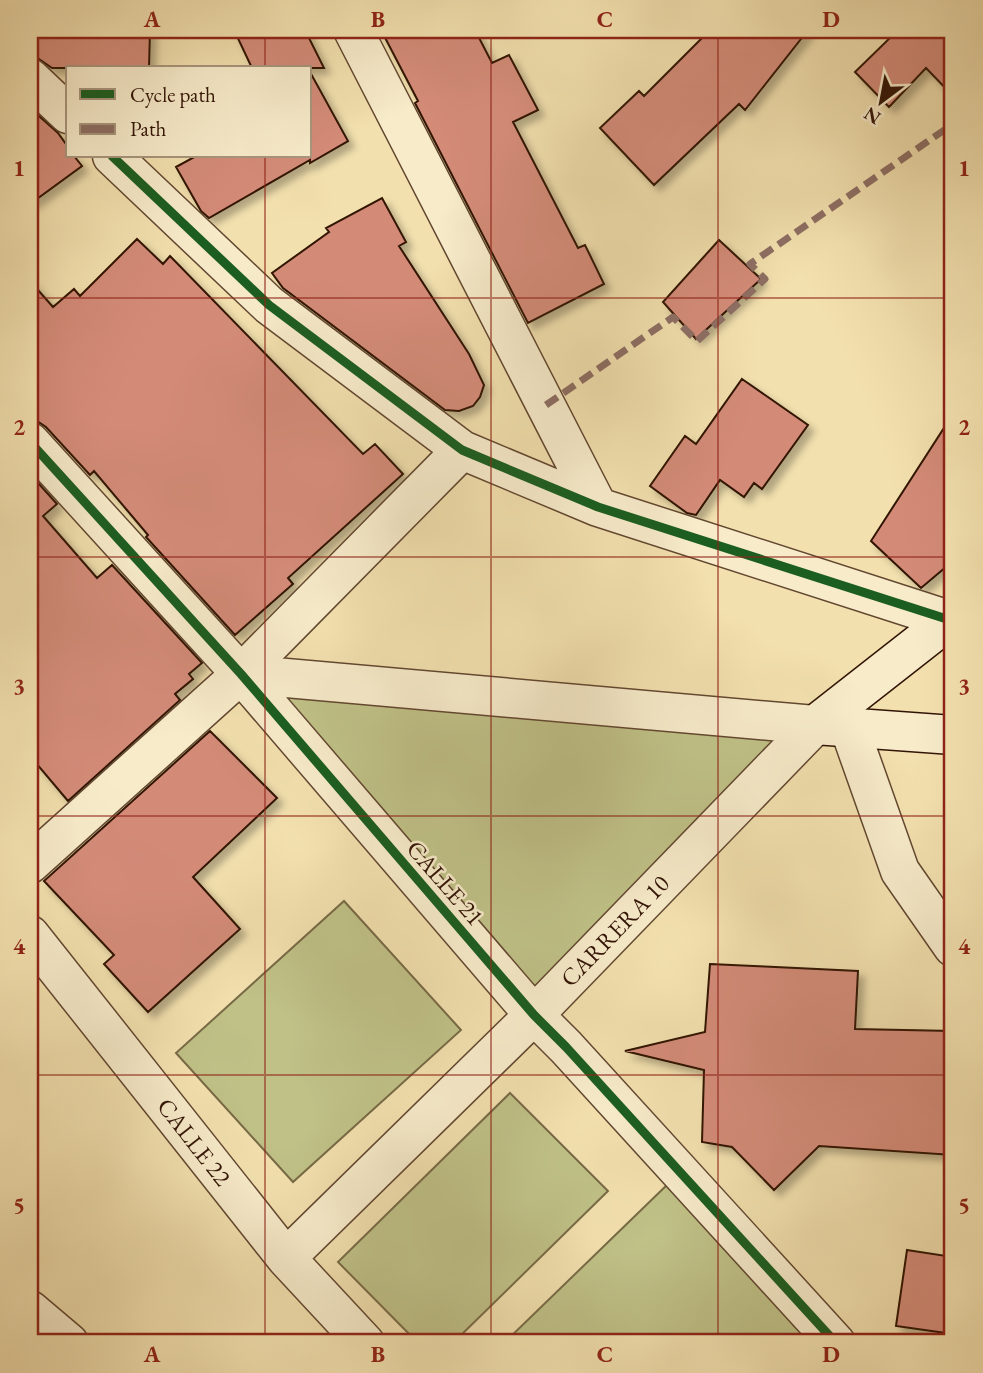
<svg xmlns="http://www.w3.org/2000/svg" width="983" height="1373" font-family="'EB Garamond',serif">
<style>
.green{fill:#bfc187;stroke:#786a46;stroke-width:2}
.building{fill:#d38b78;stroke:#321406;stroke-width:2;filter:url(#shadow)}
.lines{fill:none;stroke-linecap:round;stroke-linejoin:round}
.street-casing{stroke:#624730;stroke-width:41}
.secondary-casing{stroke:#321406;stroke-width:41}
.street{stroke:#f7ebca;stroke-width:38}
.secondary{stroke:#f7ebca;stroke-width:38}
.quiet{stroke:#8d6e63;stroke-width:7;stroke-dasharray:14 7;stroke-linecap:butt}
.cycleway-casing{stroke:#f7ebca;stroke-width:13}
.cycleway{stroke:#1b5e20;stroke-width:9}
.grid{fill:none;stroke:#8f2418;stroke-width:2;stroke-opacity:0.55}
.labels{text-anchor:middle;stroke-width:5;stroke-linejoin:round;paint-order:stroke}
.street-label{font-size:24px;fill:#321406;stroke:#f7ebca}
.neatline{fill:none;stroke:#8f2418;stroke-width:2.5}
.grid-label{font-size:23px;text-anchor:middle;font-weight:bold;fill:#8f2418}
</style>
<defs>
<filter id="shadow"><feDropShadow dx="6" dy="6" stdDeviation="3.5" flood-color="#0004"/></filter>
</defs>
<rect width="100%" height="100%" fill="#f2e0ae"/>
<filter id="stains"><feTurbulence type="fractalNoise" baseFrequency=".00286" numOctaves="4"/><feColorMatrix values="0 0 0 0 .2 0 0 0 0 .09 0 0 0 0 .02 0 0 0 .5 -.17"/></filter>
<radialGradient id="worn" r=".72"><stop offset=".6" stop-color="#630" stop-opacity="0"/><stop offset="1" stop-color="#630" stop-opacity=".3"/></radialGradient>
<!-- green -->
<path class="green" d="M269,691L790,733L535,997Z
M344,901L461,1030L293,1182L176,1053Z
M510,1093L608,1191L453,1343H418L338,1262Z
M669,1183L818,1343H504Z"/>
<!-- building -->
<path class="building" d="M30,30H150L149,68H52L36,57H30Z
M234,30H305L324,68H252Z
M381,30H475L492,63L509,55L538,110L513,122L578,248L585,245L604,284L528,323L415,103L418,101Z
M710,30H808L745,110L739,104L654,185L600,128L639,91L644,96Z
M890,30H953V96L926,68L889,107L855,72L894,34Z
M310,72L348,141L310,163V160L209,218L201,211L176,167L196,156H310Z
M30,108L58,133L68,147V156H74L82,166L30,204Z
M382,198L406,242L399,246L469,354L484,385L480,397L473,406L459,411L445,410L283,288L272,273L329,232L326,228Z
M137,239L163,264L170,256L363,454L375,444L403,474L288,578L293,584L235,635L146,537L148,535L94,471L90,475L46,427L37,421H30V281L53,307L74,289L80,296Z
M719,240L761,279L696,339L663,302Z
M742,379L808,425L762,489L754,483L744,497L720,480L696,515L687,513L650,486L685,436L696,444Z
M953,414V561L921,588L871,541Z
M30,474L57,504L43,516L97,578L112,565L202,663L189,674L193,679L175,694L180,700L68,801L30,756Z
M210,731L277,798L193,877L240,929L148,1012L104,964L114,955L44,881Z
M710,964L858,971L855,1029L953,1031V1155L819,1146L774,1190L732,1147L702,1142L704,1070L625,1051L705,1032Z
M907,1250L953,1257V1334L896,1326Z"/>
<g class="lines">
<defs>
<path id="street" d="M353,30L598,507
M30,78L68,114
M112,156L269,305L462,450L598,507L949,620L953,616
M30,442L241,674L534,1015L566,1047L836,1343
M241,674L815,725
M849,727L900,871L953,947
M30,864L241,674L462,450
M30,935L286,1258L365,1343
M286,1258L534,1015L815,725
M30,1310L69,1343"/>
<path id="secondary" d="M815,725L949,620L953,621
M815,725L953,735"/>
</defs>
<!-- street casing -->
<use href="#street" class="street-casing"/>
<!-- secondary casing -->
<use href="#secondary" class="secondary-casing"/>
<!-- street -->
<use href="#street" class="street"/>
<!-- secondary -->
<use href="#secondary" class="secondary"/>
<!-- quiet -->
<path class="quiet" d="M546,405L673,317L697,341L765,279L750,264L953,124"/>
<defs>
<path id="cycleway" d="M112,156L269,305L462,450L598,507L953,621
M30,442L241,674L534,1015L566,1047L836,1343"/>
</defs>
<!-- cycleway casing -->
<use href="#cycleway" class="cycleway-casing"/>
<!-- cycleway -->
<use href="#cycleway" class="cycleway"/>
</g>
<!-- grid -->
<path class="grid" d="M265,30V68M491,30V1343M718,30V1343M265,156V1343M30,298H953M30,557H953M30,816H953M30,1075H953"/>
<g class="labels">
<!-- street labels -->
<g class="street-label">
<text transform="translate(445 883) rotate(49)" y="8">CALLE 21</text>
<text transform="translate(615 931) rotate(-46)" y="8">CARRERA 10</text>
<text transform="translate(194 1142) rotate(52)" y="8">CALLE 22</text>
</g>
</g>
<!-- margin -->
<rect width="983" height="1373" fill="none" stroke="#f2e0ae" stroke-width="77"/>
<!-- legend -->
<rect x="66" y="66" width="245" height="91" fill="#f7ebca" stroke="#a8957c" stroke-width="2"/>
<rect x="80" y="89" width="35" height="10" fill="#1b5e20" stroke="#a8957c" stroke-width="2"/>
<text x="130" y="102" font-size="21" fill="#321406">Cycle path</text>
<rect x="80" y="124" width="35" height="10" fill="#8d6e63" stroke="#a8957c" stroke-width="2"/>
<text x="130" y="136" font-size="21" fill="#321406">Path</text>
<!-- north arrow -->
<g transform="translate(881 102) rotate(212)" stroke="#f7ebca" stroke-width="5" paint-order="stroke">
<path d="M0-5L12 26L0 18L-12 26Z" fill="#321406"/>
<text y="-10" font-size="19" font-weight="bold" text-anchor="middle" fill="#321406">N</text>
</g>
<rect x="38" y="38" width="906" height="1296" class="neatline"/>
<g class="grid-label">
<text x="152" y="27">A</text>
<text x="378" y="27">B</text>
<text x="605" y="27">C</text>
<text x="831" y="27">D</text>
<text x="19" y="176">1</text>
<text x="964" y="176">1</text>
<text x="19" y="435">2</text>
<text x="964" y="435">2</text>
<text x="19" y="694">3</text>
<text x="964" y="694">3</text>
<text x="19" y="954">4</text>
<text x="964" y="954">4</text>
<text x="19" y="1213">5</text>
<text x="964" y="1213">5</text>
<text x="152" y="1362">A</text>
<text x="378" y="1362">B</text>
<text x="605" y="1362">C</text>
<text x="831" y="1362">D</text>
</g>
<rect width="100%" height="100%" filter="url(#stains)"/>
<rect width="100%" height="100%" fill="url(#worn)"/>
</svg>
